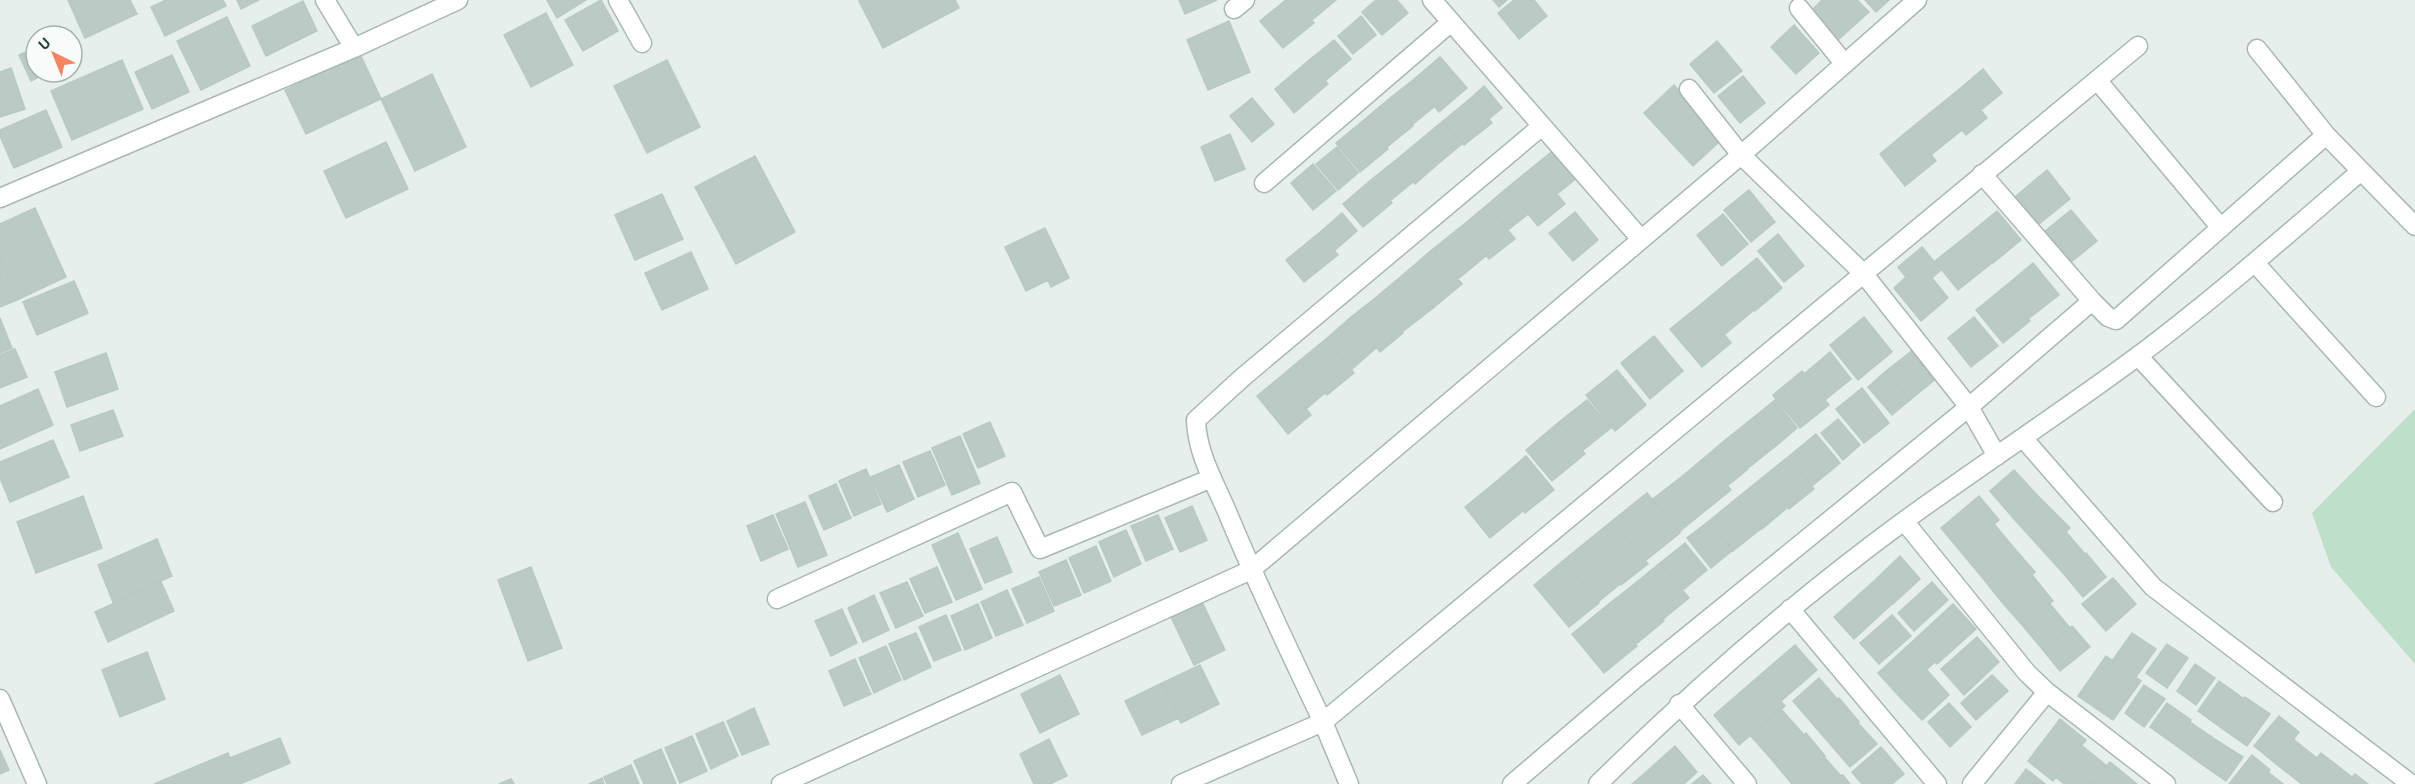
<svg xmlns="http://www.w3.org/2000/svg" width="2415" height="784" font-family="'Alegreya Sans',sans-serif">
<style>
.green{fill:#bfe0c8}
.building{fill:#bbcac4;stroke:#b8c9c2;stroke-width:1.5}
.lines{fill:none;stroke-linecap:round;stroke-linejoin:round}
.minor-casing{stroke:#a8b8b2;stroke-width:21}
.minor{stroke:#fff;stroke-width:18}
</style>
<rect width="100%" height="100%" fill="#e6efeb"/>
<!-- green -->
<path class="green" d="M2415,409V664L2331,567L2312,513Z"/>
<!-- building -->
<path class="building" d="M68,0H130L137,14L85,38Z
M166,0H223L226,6L165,36L151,7Z
M237,0H259L241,9Z
M547,0H586L557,18Z
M601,0L618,31L583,51L565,20Z
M862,0H955L959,8L883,48L859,1Z
M1179,0H1217L1185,14Z
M1286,0H1296L1314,23L1283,48L1260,21Z
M1296,0H1336L1312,20Z
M1376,0H1397L1408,13L1382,35L1362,12Z
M1493,0H1507L1499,7Z
M1514,0H1534L1547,16L1519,39L1498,13Z
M1822,0H1857L1869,12L1838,40L1811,11Z
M1865,0H1889L1876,12Z
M303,1L317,31L266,56L252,26Z
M546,13L573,65L531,87L504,35Z
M1361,16L1376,35L1353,54L1338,36Z
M227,17L250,66L201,90L177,41Z
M1229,21L1250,72L1208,90L1187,40Z
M1794,25L1819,53L1796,74L1771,47Z
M1334,40L1351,59L1325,81L1308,61Z
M1717,41L1742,71L1714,93L1690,64Z
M36,47V72H48L31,81L19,55Z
M360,54L381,99L342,117L321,73Z
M172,55L189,92L152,109L135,72Z
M1440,57L1467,88L1439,112L1413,80Z
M122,60L143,109L72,140L51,91Z
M667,60L700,127L647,153L614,86Z
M1308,61L1328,84L1294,113L1275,89Z
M11,68L25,109L0,117V72Z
M1983,69L2002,93L1981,110L1962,87Z
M321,73L342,117L306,134L285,90Z
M432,74L466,147L415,171L381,99Z
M1743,76L1765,103L1740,123L1718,96Z
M1413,80L1435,106L1412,125L1390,98Z
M1674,85L1698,111L1668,139L1644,113Z
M1484,86L1502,108L1489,119L1471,98Z
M1962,87L1987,118L1966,135L1941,104Z
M1252,98L1274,124L1252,142L1230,116Z
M1390,98L1413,126L1387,147L1364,120Z
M1471,98L1492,123L1464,145L1443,121Z
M1941,104L1962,130L1931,155L1910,129Z
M46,110L62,147L14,168L0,136V130Z
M1695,114L1720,141L1693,166L1668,139Z
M1364,120L1388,149L1360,172L1336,143Z
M1443,121L1462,144L1439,163L1420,140Z
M1910,129L1936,161L1905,186L1880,154Z
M1230,134L1245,169L1215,181L1201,147Z
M1420,140L1439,163L1415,184L1396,160Z
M386,142L408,189L346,218L324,171Z
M1337,147L1358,173L1338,190L1316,164Z
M1554,150L1577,178L1557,194L1534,166Z
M755,156L795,232L736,264L695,187Z
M1396,160L1413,182L1390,201L1372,179Z
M1313,164L1336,191L1313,210L1291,183Z
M1534,166L1565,204L1538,226L1507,188Z
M2047,170L2070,199L2039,224L2016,196Z
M1372,179L1392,203L1363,227L1343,204Z
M1507,188L1528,214L1508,230L1487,205Z
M1749,190L1775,222L1751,242L1724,210Z
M662,194L683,239L635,260L615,215Z
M1487,205L1515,239L1489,259L1463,225Z
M35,208L66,277L19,299L0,257V224Z
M2071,210L2097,241L2070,263L2044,232Z
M1997,211L2021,240L1993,263L1969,234Z
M1575,212L1598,240L1573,261L1549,233Z
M1342,213L1357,231L1334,251L1319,233Z
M1723,214L1748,244L1722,266L1697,235Z
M1463,225L1487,255L1458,279L1433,249Z
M1045,228L1069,278L1051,287L1048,280L1026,291L1005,247Z
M1319,233L1338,255L1304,282L1286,260Z
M1778,234L1804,266L1784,282L1758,251Z
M1969,234L1992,263L1958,290L1935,261Z
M1922,247L1941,270L1932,278L1948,298L1921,321L1894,288L1906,277L1898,267Z
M1433,249L1462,284L1433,308L1405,273Z
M691,252L708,289L662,310L645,273Z
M0,257L19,299L0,307Z
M1757,258L1782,288L1755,311L1730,280Z
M2033,263L2059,295L2028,319L2003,288Z
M1405,273L1433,308L1402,332L1374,299Z
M1730,280L1754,310L1724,335L1700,305Z
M74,281L88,313L37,335L23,302Z
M2003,288L2030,321L2003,343L1976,310Z
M1374,299L1403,333L1380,352L1351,317Z
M1700,305L1731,343L1702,367L1670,329Z
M1351,317L1376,348L1351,370L1326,339Z
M1864,317L1892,352L1858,380L1830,345Z
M1974,317L1998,346L1971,367L1948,338Z
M0,318L12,348L0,353Z
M1654,336L1683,371L1650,399L1621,363Z
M1326,339L1354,373L1327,395L1299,361Z
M15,349L27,377L0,388V355Z
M1913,350L1937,378L1910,400L1886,371Z
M1830,352L1851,379L1825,400L1804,374Z
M106,353L118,389L67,407L55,372Z
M1299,361L1325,393L1306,409L1280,377Z
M1617,370L1646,405L1615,431L1586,395Z
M1802,371L1829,405L1800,428L1773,395Z
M1886,371L1910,400L1892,415L1868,387Z
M1280,377L1311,415L1288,434L1257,396Z
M1862,388L1889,423L1864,443L1836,409Z
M38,389L53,425L0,449V406Z
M1587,400L1611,428L1582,451L1559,422Z
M1775,400L1797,428L1777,445L1754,417Z
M113,410L123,436L80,451L71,425Z
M1754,417L1777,445L1747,469L1724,441Z
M1838,419L1860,445L1843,460L1821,433Z
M990,422L1005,456L978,468L963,434Z
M1559,422L1585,454L1552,481L1526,450Z
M1816,434L1840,463L1812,486L1788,457Z
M960,436L980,483L952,495L932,448Z
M53,440L69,477L10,502L0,478V462Z
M1724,441L1747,470L1727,486L1704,458Z
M930,451L945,485L918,497L903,462Z
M1526,456L1554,490L1525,513L1498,480Z
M1788,457L1814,489L1789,509L1763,477Z
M1704,458L1731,490L1706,510L1680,478Z
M899,465L914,499L887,512L871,477Z
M866,469L881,504L854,516L839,481Z
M2014,470L2038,496L2014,519L1990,491Z
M1763,477L1788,507L1762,529L1737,498Z
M1680,478L1706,510L1679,532L1653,499Z
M1498,480L1523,511L1490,538L1465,507Z
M836,484L851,518L824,530L809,496Z
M1647,493L1680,533L1645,561L1612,521Z
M83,496L102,548L36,573L17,522Z
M1979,496L1999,520L1961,552L1941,528Z
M2038,496L2070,528L2044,552L2014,519Z
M1737,498L1762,528L1733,551L1709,521Z
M805,502L827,555L798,567L776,514Z
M1192,506L1207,540L1180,552L1165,518Z
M773,515L788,549L761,561L747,526Z
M1158,515L1173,549L1146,561L1131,526Z
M1612,521L1648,564L1621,585L1586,542Z
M1709,521L1733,550L1711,568L1687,538Z
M1994,524L2014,548L1981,576L1961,552Z
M1126,530L1141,564L1114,577L1099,542Z
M2066,532L2085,554L2063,573L2044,552Z
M958,533L982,589L956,600L932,545Z
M997,537L1012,572L985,583L970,549Z
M157,539L172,576L113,602L98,565Z
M1586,542L1620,584L1598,602L1564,560Z
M1685,543L1707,570L1683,590L1660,563Z
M1096,546L1111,581L1084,593L1069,558Z
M2014,548L2035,572L2001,601L1981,576Z
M2086,553L2106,577L2083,597L2063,573Z
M1900,556L1920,579L1893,604L1873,582Z
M1066,560L1081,595L1054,606L1039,572Z
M1564,560L1599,603L1569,627L1534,585Z
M1660,563L1689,598L1662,620L1633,585Z
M531,567L562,648L528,661L498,580Z
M937,567L952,602L925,613L910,579Z
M2032,575L2053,601L2023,626L2001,601Z
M1039,577L1054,611L1027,623L1012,589Z
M2113,578L2136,604L2106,631L2082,604Z
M161,582L174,611L108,642L95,612Z
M907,582L923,616L896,628L880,593Z
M1873,582L1893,603L1854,639L1834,617Z
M1932,582L1948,600L1914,631L1898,613Z
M1633,585L1664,621L1636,644L1605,607Z
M1007,590L1023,625L996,636L981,602Z
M874,595L889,630L863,642L848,608Z
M1202,602L1225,650L1194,665L1171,617Z
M978,604L992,638L965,650L951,616Z
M1953,604L1976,629L1937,664L1914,640Z
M2050,604L2070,628L2043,650L2023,626Z
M1605,607L1637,646L1604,673L1572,634Z
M842,609L857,643L831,656L815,621Z
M946,615L961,650L934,661L919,627Z
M1892,615L1911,636L1879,664L1860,643Z
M2072,626L2090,647L2060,671L2043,650Z
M916,633L931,667L904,680L889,644Z
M2132,633L2156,649L2136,677L2112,661Z
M1977,637L1999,662L1964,695L1941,669Z
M1914,640L1935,662L1898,695L1878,673Z
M2167,644L2188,658L2167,688L2146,673Z
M1795,645L1817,670L1781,701L1759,676Z
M886,646L901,680L874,693L859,658Z
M147,652L165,699L120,717L102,670Z
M2106,656L2141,681L2113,720L2078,696Z
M855,659L871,694L844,706L829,671Z
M2195,664L2215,678L2196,705L2177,691Z
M1200,665L1219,704L1181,723L1162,683Z
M1926,669L1949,695L1922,720L1898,695Z
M1060,675L1079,714L1040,733L1021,694Z
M1992,675L2008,691L1976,720L1961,703Z
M1759,676L1785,706L1739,745L1714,715Z
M1819,678L1837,699L1811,722L1793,701Z
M2219,681L2244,699L2223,729L2198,711Z
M1162,683L1179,718L1142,735L1125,701Z
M2144,685L2165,699L2144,727L2125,713Z
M2245,697L2270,714L2247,746L2223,729Z
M1839,698L1859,722L1831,745L1811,722Z
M1949,703L1971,727L1950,747L1928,722Z
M2167,703L2191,720L2174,744L2150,727Z
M754,708L769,744L742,755L727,721Z
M1781,709L1804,735L1773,761L1750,735Z
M2279,716L2299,732L2275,763L2254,746Z
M2060,719L2086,740L2053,781L2028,761Z
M723,722L738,756L711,769L696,734Z
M2190,722L2216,740L2200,763L2174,744Z
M1858,723L1877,744L1850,767L1831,745Z
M1806,733L1825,756L1792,784L1773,761Z
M692,736L707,771L680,783L665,748Z
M280,738L290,763L240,784H154L228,753L230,758Z
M1049,739L1067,776L1050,784H1034L1020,754Z
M2293,739L2317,758L2298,781L2275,763Z
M2216,740L2243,757L2226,781L2200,763Z
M2081,745L2107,766L2092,784H2064L2056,777Z
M1675,746L1697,772L1684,784H1654L1645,773Z
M1881,747L1904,774L1892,784H1862L1852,772Z
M661,749L676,784H644L634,761Z
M0,750L9,770L0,774Z
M2321,753L2352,777L2346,784H2302L2298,781Z
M2252,755L2270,770L2268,772L2259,784H2229Z
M1824,757L1841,776L1832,784H1792Z
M2110,762L2137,784H2092Z
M631,765L639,784H607L604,777Z
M2026,769L2045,784H2015Z
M2268,772L2283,784H2259Z
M1645,773L1654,784H1632Z
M2355,774L2368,784H2346Z
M1703,775L1711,784H1692Z
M1843,775L1850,784H1832L1841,776Z
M602,778L604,784H589Z
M511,779L514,784H499Z"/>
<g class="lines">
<defs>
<path id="minor" d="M325,0L354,48
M618,0L642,43
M1432,0L1640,238
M1799,8L1844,63
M1234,9L1245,0
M2257,49L2326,135
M2097,80L2221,228
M1689,89L1741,155L1863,273L1969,407L1997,456
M1982,174L2092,301
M1264,183L1450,23
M0,198L354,48L458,0
M2255,263L2376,397
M2138,356L2273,502
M2023,438L2153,587L2411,784
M1904,521L2027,673L2047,692L2166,784
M777,599L1012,492L1040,549L1212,478
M1790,609L1937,784
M0,699L37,784
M1679,704L1747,784
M781,784L1251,570L1741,155L1917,0
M1181,784L1323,722C1290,653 1257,584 1228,514C1215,483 1197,454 1196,420L1243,377L1542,126
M1349,784L1323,722L2138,46
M1512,784L1636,678L1969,407L2092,301L2108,317L2116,320L2326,135L2415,226
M1598,784C1694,689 1795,601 1904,521C1981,465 2061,413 2138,356C2215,298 2288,234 2361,171
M1972,784L2047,692"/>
</defs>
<!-- minor casing -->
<use href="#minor" class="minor-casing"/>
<!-- minor -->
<use href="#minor" class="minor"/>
</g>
<!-- north arrow -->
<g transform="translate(54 54) rotate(317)"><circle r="28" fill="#f7fbf9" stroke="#a3b1ad" stroke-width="1.5"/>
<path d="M0-4.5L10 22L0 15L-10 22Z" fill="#f4845f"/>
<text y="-9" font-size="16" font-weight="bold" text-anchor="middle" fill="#24423a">U</text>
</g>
</svg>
